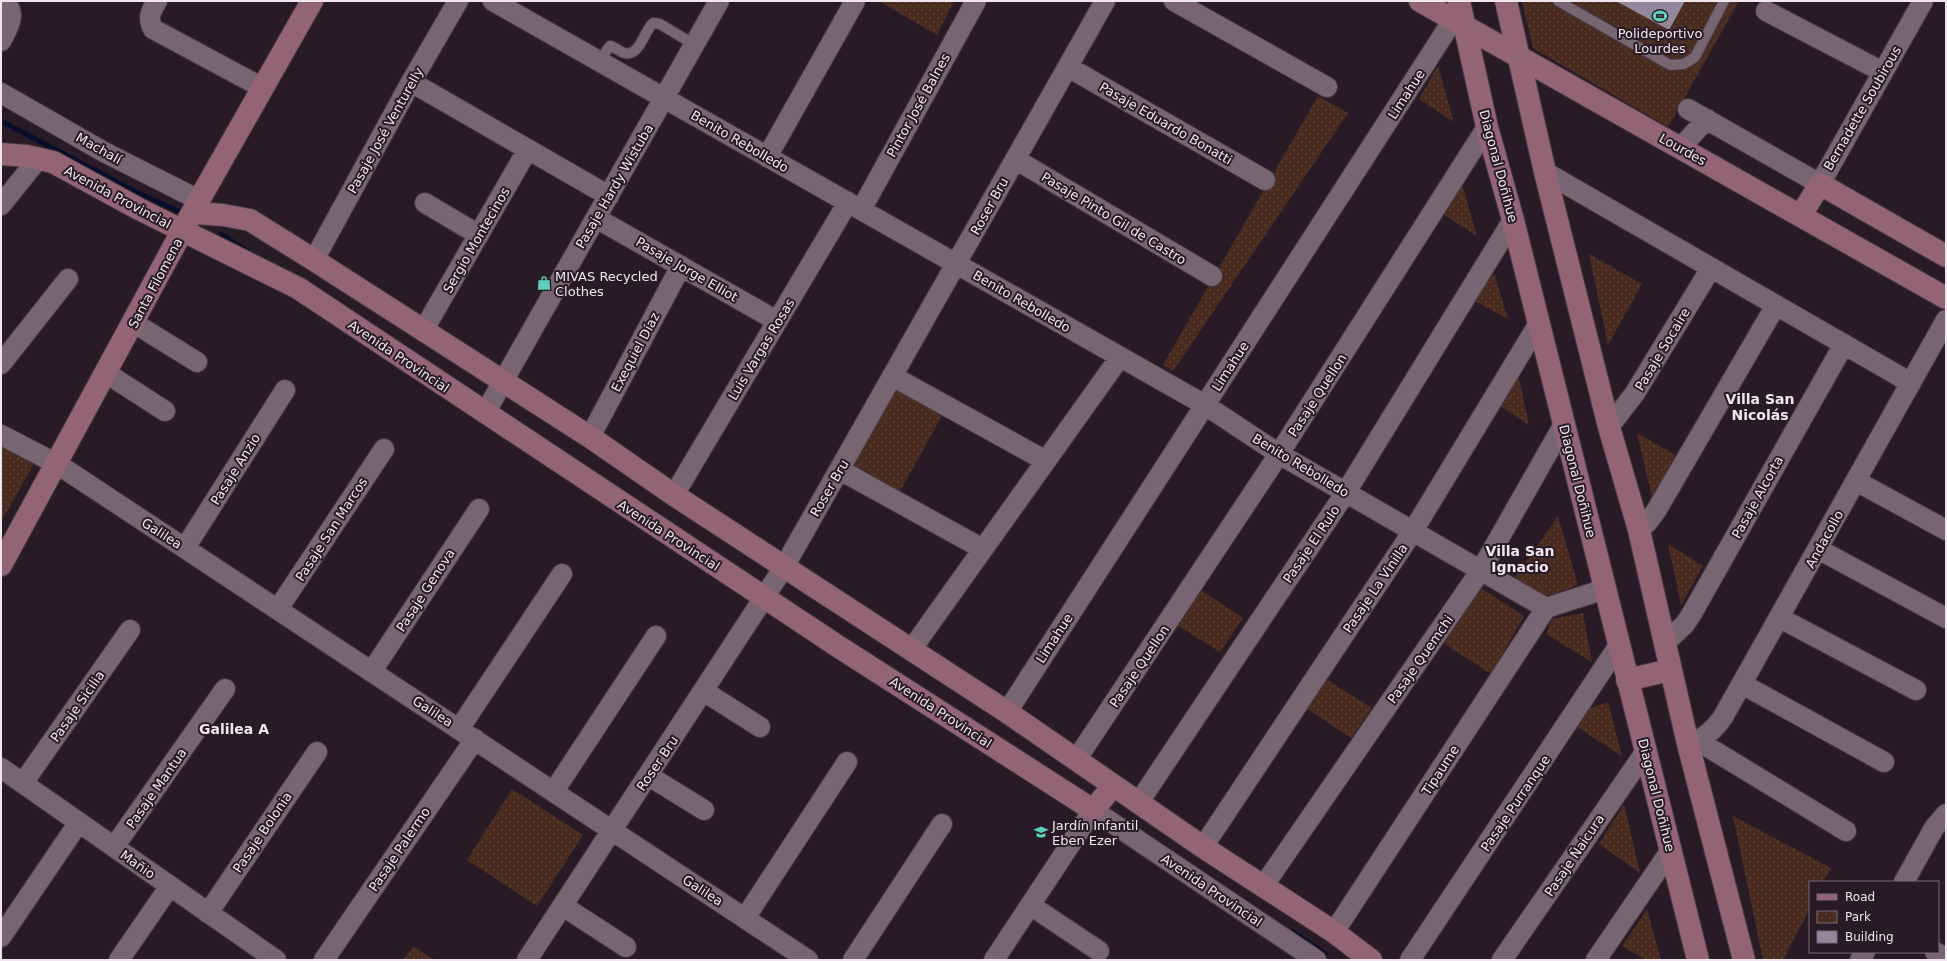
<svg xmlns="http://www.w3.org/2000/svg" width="1947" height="961" font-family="'DejaVu Sans',sans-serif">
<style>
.park{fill:url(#park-dots)}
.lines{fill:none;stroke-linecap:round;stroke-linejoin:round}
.stream{stroke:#0a0d29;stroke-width:5}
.building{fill:#91899b}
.lane-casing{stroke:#433740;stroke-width:12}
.street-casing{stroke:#433740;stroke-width:22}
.secondary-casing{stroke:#433740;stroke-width:24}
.lane{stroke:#776571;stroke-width:10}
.street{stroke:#776571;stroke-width:20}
.secondary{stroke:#926474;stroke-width:22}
.labels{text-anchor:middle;stroke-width:4;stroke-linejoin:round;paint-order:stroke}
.poi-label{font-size:13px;fill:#f0e6ed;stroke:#291b26;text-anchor:start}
.street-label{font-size:13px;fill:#f0e6ed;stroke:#291b26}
.neighbourhood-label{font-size:14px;font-weight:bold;fill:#f0e6ed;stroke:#291b26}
</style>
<defs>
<pattern id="park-dots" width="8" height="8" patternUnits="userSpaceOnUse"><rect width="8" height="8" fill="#492b20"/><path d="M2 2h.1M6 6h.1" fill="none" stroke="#5b4036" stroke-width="1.8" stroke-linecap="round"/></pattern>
</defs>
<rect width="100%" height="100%" fill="#291b26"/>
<!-- park -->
<path class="park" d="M879,1H954L937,35Z
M1522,1H1739L1668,127L1533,48Z
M1438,66L1454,122L1419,99Z
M1318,96L1348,113L1173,371L1163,365Z
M1459,174L1477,236L1438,211Z
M1589,254L1642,284L1608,345Z
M1492,267L1508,319L1473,300Z
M1517,369L1529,425L1497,404Z
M895,386L943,414L899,493L851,469Z
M1637,433L1675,455L1653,502Z
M1,442L36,460L1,522Z
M1558,516L1578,585L1541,599L1515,578Z
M1668,544L1703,566L1681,605Z
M1473,583L1524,616L1491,674L1440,641Z
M1193,585L1243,618L1220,652L1171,621Z
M1583,613L1592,662L1546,634L1552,619Z
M1322,677L1372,708L1351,738L1303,706Z
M1608,702L1622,756L1577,727L1588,709Z
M512,789L583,835L537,906L467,860Z
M1624,804L1640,873L1599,844Z
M1733,816L1831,868L1823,882H1810V908L1783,960H1763Z
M1647,909L1661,960H1646L1622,946Z
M413,946L434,960H403Z"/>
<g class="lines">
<!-- stream -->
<path class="stream" d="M5,123L140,194L183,213
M221,234L248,252
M1293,932L1325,954"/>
</g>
<!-- building -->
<path class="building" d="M1616,1H1685L1669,30Z"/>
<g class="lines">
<defs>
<path id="lane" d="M1558,1L1670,65L1684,64L1695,57L1724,1
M599,61L610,46C615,47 619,51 624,53C640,57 644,31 653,23L660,24L695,45"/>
<path id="street" d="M157,1C151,11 147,18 153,29L263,88
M493,1L1205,405L1279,454L1546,608
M1174,1L1327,87
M1766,11L1883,72
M1,41C8,28 19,12 2,1
M1068,67L1265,180
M411,82L609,196
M1,93L104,152L199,200
M1688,109L1820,184L1923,1
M1680,148L1707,119
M767,157L855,1
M1015,159L1212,276
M1545,172L1911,383
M425,203L479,235
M1,205L38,159
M861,210L976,1
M596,218L777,321
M314,260L411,82L458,1
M134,323L197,362
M423,331L528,149
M1,364L68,279
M106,373L165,411
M892,376L1046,461
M485,413L719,1
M1609,427L1635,393L1711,268
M1,435L57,464L80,479L808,960
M590,437L681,266
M840,470L983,549
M1856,481L1946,530
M674,495L848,202
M1639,530V528L1647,523L1656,511L1776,305
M185,548L285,390
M1818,549L1946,618
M1546,608L1605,589
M278,609L384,449
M1780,618L1916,690
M1664,644L1685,624L1691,615L1844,344
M911,650L1120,357
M372,671L479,509
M1742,684L1884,762
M705,692L760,727
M1007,712L1453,20
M459,729L562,574
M1698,741L1846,831
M1688,744C1703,740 1714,730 1723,717L1946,320
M1076,760L1279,454L1487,127
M1,768L276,960
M649,776L704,810
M23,783L130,630
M554,791L656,636
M1139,802L1346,492L1513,220
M114,847L225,689
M1203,847L1413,531L1539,323
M1904,882L1934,828L1946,814
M1264,885L1481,570L1564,424
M1030,905L1099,951
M563,906L626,947
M208,913L317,752
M745,918L847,762
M1334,932L1546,608
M1,937L79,822
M1935,952L1946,958
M119,960L170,886
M324,960L475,739
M527,960L784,567L1105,1
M853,960L942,824
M994,960L1093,810L1316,960
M1410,960L1619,645
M1502,960L1646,751
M1596,960L1671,850
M1860,960L1865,952"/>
<path id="secondary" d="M1420,1L1946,298
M1459,1L1487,127L1513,220L1698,960
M1506,1L1545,172L1609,427L1639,530L1688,744L1744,960
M1,154L27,156L53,162L139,209L298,288L836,645L1093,810L1113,786
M194,213L223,215L250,220L314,260L590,437L674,495L1007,712L1203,847L1334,932L1371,960
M1801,215L1820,184L1946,256
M1,565L199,200L312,1
M1627,680L1670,670"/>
</defs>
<!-- lane casing -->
<use href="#lane" class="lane-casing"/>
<!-- street casing -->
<use href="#street" class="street-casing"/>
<!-- secondary casing -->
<use href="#secondary" class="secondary-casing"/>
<!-- lane -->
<use href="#lane" class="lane"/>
<!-- street -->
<use href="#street" class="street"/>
<!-- secondary -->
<use href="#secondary" class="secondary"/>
</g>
<!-- icons -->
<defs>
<symbol id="stadium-bare" viewBox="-9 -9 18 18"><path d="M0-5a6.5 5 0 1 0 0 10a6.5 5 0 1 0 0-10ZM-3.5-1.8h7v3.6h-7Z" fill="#5cceba" stroke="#291b26" stroke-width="2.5" paint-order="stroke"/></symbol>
<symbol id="shop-bare" viewBox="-9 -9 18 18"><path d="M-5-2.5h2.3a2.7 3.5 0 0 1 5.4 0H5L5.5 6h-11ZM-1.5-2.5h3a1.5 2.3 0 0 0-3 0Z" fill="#5cceba" stroke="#291b26" stroke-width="2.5" paint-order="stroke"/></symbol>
<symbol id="school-bare" viewBox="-9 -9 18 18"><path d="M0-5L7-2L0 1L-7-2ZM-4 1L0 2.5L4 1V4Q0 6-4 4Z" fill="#5cceba" stroke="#291b26" stroke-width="2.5" paint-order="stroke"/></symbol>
</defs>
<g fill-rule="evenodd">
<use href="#stadium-bare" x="1650" y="6" width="20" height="20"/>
<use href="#shop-bare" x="534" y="273" width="20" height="20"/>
<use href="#school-bare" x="1031" y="822" width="20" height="20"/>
</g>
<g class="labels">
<!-- poi labels -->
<g class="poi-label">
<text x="1660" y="38" text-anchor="middle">Polideportivo<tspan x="1660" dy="15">Lourdes</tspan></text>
<text x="555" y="281">MIVAS Recycled<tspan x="555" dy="15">Clothes</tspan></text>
<text x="1052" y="830">Jardín Infantil<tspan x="1052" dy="15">Eben Ezer</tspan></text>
</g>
<!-- street labels -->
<g class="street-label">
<text transform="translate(1406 94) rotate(-57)" y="5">Limahue</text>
<text transform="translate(918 105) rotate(-61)" y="5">Pintor José Balnes</text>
<text transform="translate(1862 108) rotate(-60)" y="5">Bernadette Soubirous</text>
<text transform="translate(1166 123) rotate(30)" y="5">Pasaje Eduardo Bonatti</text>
<text transform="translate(385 130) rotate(-61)" y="5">Pasaje José Venturelly</text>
<text transform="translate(740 141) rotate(30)" y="5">Benito Rebolledo</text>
<text transform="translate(99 148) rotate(29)" y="5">Machalí</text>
<text transform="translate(1683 149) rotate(29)" y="5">Lourdes</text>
<text transform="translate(1499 166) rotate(75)" y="5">Diagonal Doñihue</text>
<text transform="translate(614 186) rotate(-60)" y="5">Pasaje Hardy Wistuba</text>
<text transform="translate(118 197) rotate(28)" y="5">Avenida Provincial</text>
<text transform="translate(989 206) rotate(-61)" y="5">Roser Bru</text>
<text transform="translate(1114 218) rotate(31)" y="5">Pasaje Pinto Gil de Castro</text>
<text transform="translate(476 240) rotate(-60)" y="5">Sergio Montecinos</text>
<text transform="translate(687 269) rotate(30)" y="5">Pasaje Jorge Elliot</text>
<text transform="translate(155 283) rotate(-62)" y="5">Santa Filomena</text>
<text transform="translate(1022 301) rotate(30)" y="5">Benito Rebolledo</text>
<text transform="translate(761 349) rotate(-59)" y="5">Luis Vargas Rosas</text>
<text transform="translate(1662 349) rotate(-59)" y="5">Pasaje Socaire</text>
<text transform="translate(635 352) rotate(-62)" y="5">Exequiel Díaz</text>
<text transform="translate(399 356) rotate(34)" y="5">Avenida Provincial</text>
<text transform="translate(1230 366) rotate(-57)" y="5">Limahue</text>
<text transform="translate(1317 395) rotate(-57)" y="5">Pasaje Quellon</text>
<text transform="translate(1301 465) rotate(31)" y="5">Benito Rebolledo</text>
<text transform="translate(235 469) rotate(-58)" y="5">Pasaje Anzio</text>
<text transform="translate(1578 481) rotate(76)" y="5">Diagonal Doñihue</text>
<text transform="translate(829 488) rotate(-60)" y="5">Roser Bru</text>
<text transform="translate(1757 497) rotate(-61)" y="5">Pasaje Alcorta</text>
<text transform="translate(331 529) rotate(-57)" y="5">Pasaje San Marcos</text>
<text transform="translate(162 533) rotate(33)" y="5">Galilea</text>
<text transform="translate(669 535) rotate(33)" y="5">Avenida Provincial</text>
<text transform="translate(1824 539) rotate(-61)" y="5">Andacollo</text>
<text transform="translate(1311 544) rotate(-56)" y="5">Pasaje El Rulo</text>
<text transform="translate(1375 588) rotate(-56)" y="5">Pasaje La Vinilla</text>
<text transform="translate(425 590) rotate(-57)" y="5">Pasaje Genova</text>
<text transform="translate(1054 638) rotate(-57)" y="5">Limahue</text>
<text transform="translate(1420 659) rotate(-55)" y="5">Pasaje Quemchi</text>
<text transform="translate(1139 666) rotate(-56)" y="5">Pasaje Quellon</text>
<text transform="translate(77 706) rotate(-55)" y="5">Pasaje Sicilia</text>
<text transform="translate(433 711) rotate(33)" y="5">Galilea</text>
<text transform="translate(941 712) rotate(33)" y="5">Avenida Provincial</text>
<text transform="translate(657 763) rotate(-56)" y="5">Roser Bru</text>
<text transform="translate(1440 770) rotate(-57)" y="5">Tipaume</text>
<text transform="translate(156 788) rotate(-55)" y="5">Pasaje Mantua</text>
<text transform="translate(1657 795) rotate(76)" y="5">Diagonal Doñihue</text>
<text transform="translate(1515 803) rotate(-56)" y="5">Pasaje Purranque</text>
<text transform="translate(262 832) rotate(-56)" y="5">Pasaje Bolonia</text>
<text transform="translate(399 849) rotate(-56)" y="5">Pasaje Palermo</text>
<text transform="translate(1574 855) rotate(-56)" y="5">Pasaje Ñaicura</text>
<text transform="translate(138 864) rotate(35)" y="5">Mañio</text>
<text transform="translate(703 890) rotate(33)" y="5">Galilea</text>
<text transform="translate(1212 890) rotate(34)" y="5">Avenida Provincial</text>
</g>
<!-- neighbourhood labels -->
<g class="neighbourhood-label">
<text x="1760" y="404">Villa San<tspan x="1760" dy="16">Nicolás</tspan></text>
<text x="1520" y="556">Villa San<tspan x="1520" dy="16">Ignacio</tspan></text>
<text x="234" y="734">Galilea A</text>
</g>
</g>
<!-- border -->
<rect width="1947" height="961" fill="none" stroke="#f0e6ed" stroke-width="4"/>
<!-- legend -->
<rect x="1809" y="881" width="130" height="72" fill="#291b26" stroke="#796c76"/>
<rect x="1817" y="894" width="20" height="6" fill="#926474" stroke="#796c76"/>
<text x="1845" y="901" font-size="12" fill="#f0e6ed">Road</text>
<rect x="1817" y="911" width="20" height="12" fill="url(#park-dots)" stroke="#796c76"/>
<text x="1845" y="921" font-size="12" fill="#f0e6ed">Park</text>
<rect x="1817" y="931" width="20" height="12" fill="#91899b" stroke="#796c76"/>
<text x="1845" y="941" font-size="12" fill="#f0e6ed">Building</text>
</svg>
